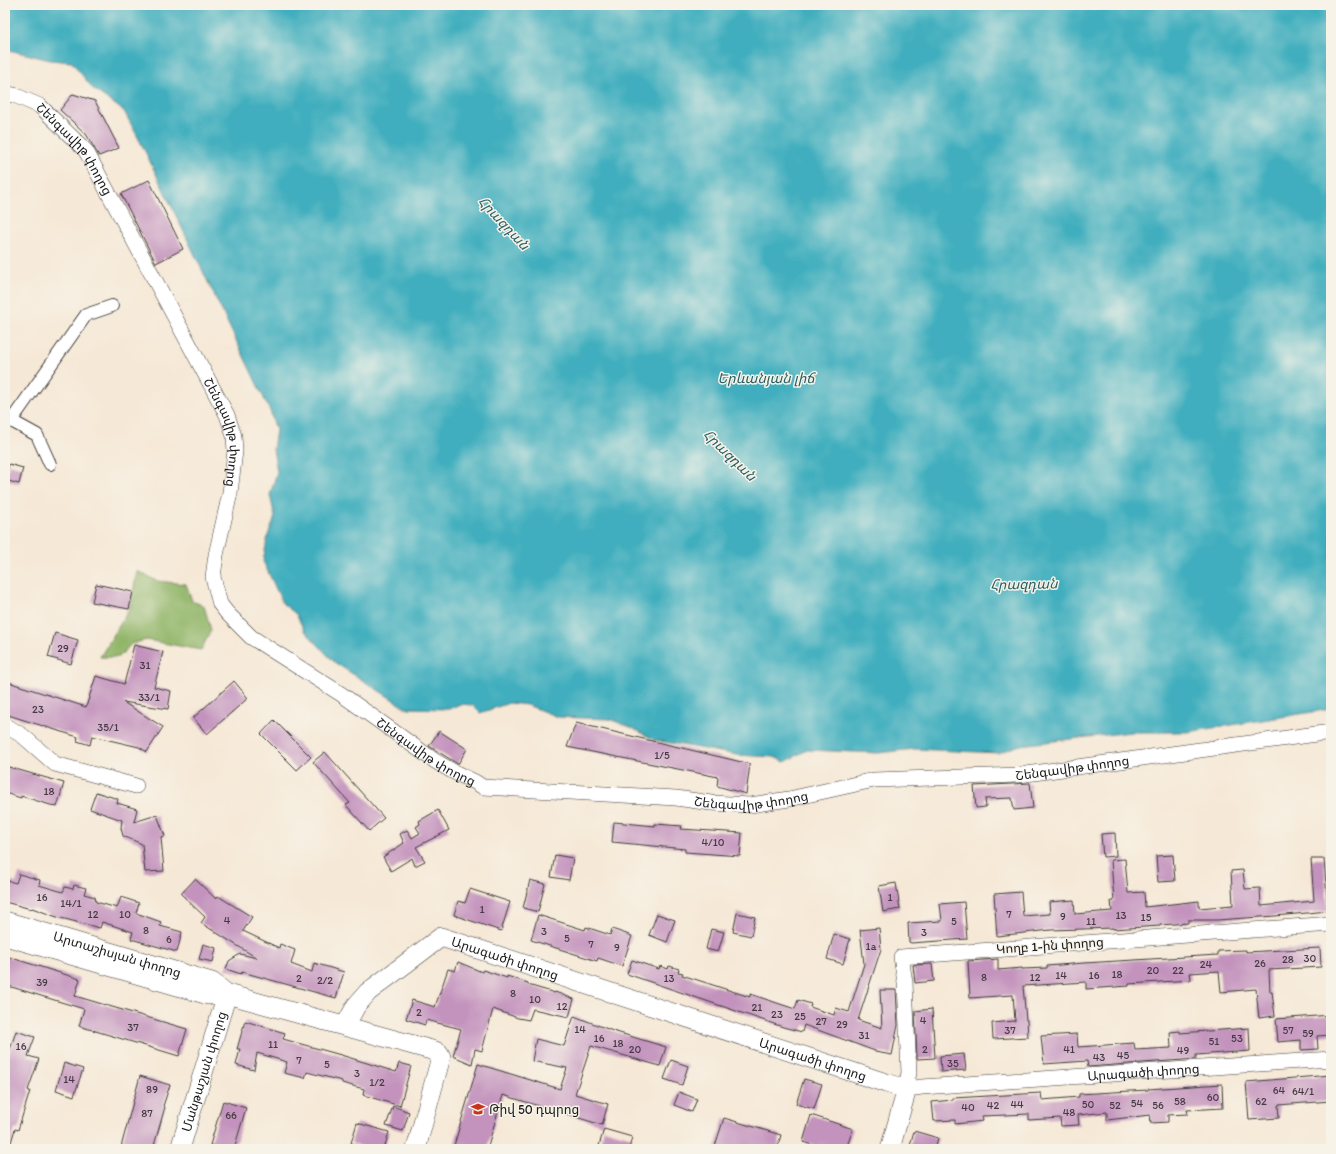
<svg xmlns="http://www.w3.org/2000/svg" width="1336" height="1154" font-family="Itim,'Noto Sans Armenian',sans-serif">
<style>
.forest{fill:#92b669;stroke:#576942}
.water{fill:#40aebe;stroke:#2e656d}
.building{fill:#c393bd}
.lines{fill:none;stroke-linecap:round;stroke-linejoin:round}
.pedestrian-casing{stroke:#3d3b38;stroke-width:14}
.minor-casing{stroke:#3d3b38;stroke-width:16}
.tertiary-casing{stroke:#3d3b38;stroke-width:20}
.pedestrian{stroke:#fff;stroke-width:12}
.minor{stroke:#fff;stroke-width:15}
.tertiary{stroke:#fff;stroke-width:19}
.labels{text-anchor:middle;stroke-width:3;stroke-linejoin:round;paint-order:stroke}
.number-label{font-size:11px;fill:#463a44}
.street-label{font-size:13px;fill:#1c1c1c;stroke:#f7f3e8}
.poi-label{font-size:13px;fill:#1c1c1c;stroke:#f7f3e8;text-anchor:start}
.water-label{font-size:14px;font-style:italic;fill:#2c5e65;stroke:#f7f3e8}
</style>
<rect width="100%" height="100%" fill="#f7f3e8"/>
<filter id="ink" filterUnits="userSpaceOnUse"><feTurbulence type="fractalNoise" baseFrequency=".025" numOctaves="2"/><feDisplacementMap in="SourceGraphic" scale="8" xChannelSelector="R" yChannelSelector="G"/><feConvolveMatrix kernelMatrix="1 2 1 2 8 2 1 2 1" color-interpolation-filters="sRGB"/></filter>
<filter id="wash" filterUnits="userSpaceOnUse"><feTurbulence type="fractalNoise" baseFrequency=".012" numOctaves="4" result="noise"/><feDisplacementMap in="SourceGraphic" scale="16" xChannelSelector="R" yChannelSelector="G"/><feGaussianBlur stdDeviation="0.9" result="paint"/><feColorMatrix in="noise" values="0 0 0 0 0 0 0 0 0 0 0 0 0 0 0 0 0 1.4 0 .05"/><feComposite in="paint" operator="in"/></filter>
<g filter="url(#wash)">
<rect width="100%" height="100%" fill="#f6e8d6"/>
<!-- forest -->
<path class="forest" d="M137,571L157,581L186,584L192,601L204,606L211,630L201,650L146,640L131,644L119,657H100L130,608Z"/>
<!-- water -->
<path class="water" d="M5,5H1331V709L1188,732H1131L1020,745L998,753L915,749L878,753L807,750L785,762L774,757L737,755L654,740L633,728L609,719L558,717L527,705L509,703L480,713L472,705L460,704L449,709L406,708L334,662L304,630L296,614L283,604L263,561L268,535L275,517L270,495L277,472L273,449L276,430L270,411L142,145L124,111L93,89L72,62L50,60L5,49Z"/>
<g id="blocks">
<!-- building -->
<path class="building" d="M73,94L95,101L119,148L99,156L86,134L60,110Z
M149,180L183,249L156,263L121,194Z
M9,464L23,468L19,484L5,480Z
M96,584L133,592L129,609L92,602Z
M55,633L78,640L71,664L48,657Z
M134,645L163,652L154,687L171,691L168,709L123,702L163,727L147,752L139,747L92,736L90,745L77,741L78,737L5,714V690L8,682L86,707L96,676L124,684Z
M234,681L248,698L207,734L193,718Z
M274,720L311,757L297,770L261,734Z
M576,723L750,764L746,794L717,786L718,777L567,747Z
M439,731L467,749L458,764L429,746Z
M325,752L384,818L369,831L346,805L350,803L313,762Z
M5,766L64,783L57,807L21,796V798L5,793Z
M1030,783L1033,808L1014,810L1012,798L985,799L986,807L976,808L974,786Z
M96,792L118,799L117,803L137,809L134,822L157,815L165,836L161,837L164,871L145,872L142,844L123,836L121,828L122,820L90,809Z
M438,810L449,830L416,847L425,861L415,866L412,858L391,871L383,857L404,843L400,834L407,830L412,838L420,833L416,827L420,824L419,821Z
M614,822L655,826V824L682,826L681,829L742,833L740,856L685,852V849L612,842Z
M1115,833L1116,856L1103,857L1101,834Z
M555,855L573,858L569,880L551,877Z
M1173,855L1175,881L1158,882L1156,856Z
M1125,859L1128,893L1144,892L1145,907L1199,901V908L1233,905L1231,871L1243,870L1245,889L1260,888L1261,906L1314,901L1311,859H1324L1328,911L1275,916L1217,920H1188V923L1160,925V926L1113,929V928L1051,930L997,936L994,894L1021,892L1023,916L1050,914L1049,902L1074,900L1075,914L1112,911L1111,901H1114L1111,860Z
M19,874L40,880L39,885L63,892L65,887L73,889L74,885L86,888L84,894L95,897L96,902L117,908L121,897L139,903L136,913L161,922L160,926L182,932L177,952L131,939L133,932L102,922L100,928L57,917L32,908L31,909L5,902V880L16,883Z
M195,879L216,899L218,896L252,917L243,931L279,948L280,944L295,950L291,964L312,972L314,963L344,972L336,998L242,972L241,974L226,969L229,961L240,954L257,958L201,923L205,917L181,894Z
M530,880L545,884L538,912L523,908Z
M896,883L900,909L883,912L879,886Z
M470,889L510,902L501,931L454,915L458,901L465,903Z
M964,902L967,939L911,943L909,942L908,923L942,921L940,904Z
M737,913L755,917L751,936L733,932Z
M657,914L675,920L667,942L649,935Z
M538,915L585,930L586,927L610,935L612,929L632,936L622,966L598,958L597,961L531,940Z
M879,928L881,949L858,1020L882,1028L880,990H896L898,1025L892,1055L875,1052V1051L804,1025L802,1032L783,1027L627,974L632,960L659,969L660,966L668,969L669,966L679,969L678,972L683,973L682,975L750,997V994L795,1009L798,1000L811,1004L810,1007L834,1015L836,1008L849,1012L864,964L860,930Z
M711,929L724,932L718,952L706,949Z
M834,934L850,939L843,964L827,959Z
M203,944L216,948L213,962L199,959Z
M1320,948L1321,967L1269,970L1270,992H1272L1275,1016L1259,1018L1256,989L1221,992L1219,971L1190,973L1191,980L1129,984V986L1086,989V982L1023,986L1026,1020H1027L1028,1037L993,1039L992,1023L1015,1021L1013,995L970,998L968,961L998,959V970L1022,968V969L1047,968V966L1084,963L1218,955V951L1246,950V952Z
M5,956L80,979L75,996L187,1029L179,1056L79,1026L84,1009L5,985Z
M458,962L482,972L483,970L507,978V976L528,983V985L555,993V992L574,999L569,1017L533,1009L529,1020L518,1018L493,1009L482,1051L475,1049L472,1064L453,1056L461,1029L426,1020L425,1025L406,1019L412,1000L435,1007L448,969L455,971Z
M932,964L934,981L915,983L913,965Z
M932,1009L935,1058L917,1059L915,1011Z
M1331,1015V1035L1317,1036L1318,1049L1301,1050V1040L1278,1042L1276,1019Z
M574,1016L613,1031L666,1047L660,1066L591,1046L575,1094L608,1104L602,1125L503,1095L487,1149H453L478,1064L560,1089L567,1068L532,1061L536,1039L564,1046Z
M245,1021L285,1033L283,1039L341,1055L396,1072L399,1063L411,1066L400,1106L363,1095L364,1089L342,1083V1081L307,1072L305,1078L284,1073L287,1062L257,1053L254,1070L236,1065L240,1049H237Z
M1249,1028L1250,1051L1196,1055V1059L1088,1067L1087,1061L1044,1064L1041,1036L1077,1034L1078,1047L1134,1043L1135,1050L1171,1048L1170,1032L1180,1031V1033Z
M16,1031L35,1037L28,1056L39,1059L28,1090L30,1091L18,1130L15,1129L9,1149H5V1065Z
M964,1054L966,1070L941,1072L940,1056Z
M671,1060L688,1066L682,1085L664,1079Z
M64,1063L83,1069L74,1096L56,1090Z
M1331,1075V1101L1278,1105L1279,1118L1249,1120L1246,1082Z
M140,1076L170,1085L163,1106L165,1107L153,1149H128L121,1147Z
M804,1079L822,1084L814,1109L796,1104Z
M1222,1084L1223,1108L1187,1110L1188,1114L1168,1115V1122L1151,1123L1150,1115L1107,1120V1112L1078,1115L1079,1125L1061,1126L1060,1118L1029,1120V1114L982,1116L983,1121L955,1124V1120L934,1121L932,1102L953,1100V1098L1041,1093L1042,1100L1079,1097V1094L1148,1090V1089Z
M679,1092L697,1099L692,1112L674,1105Z
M223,1101L246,1108L234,1149H222L210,1145Z
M393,1106L409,1112L403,1131L386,1126Z
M811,1115L853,1129L846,1149H825L803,1142Z
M724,1118L781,1135L777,1149H714Z
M357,1123L389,1132L384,1149H369L351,1143Z
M604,1129L632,1137L629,1149H598Z
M914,1131L938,1138L935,1149H909Z"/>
</g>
</g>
<g filter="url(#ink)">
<use href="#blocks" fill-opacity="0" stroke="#3d3b38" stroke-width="1"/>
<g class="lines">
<defs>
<path id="pedestrian" d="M6,418L37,435L50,464
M11,421L86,315L112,306"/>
<g id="minor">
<path id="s1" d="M5,94L14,95L40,106L86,151L227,415L234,436L235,451L230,493L216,555L213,577L220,604L227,613L251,637L341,694L435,761L454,772L475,782L483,787L676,798L711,803L750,805L789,799L874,780L1019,775L1331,732"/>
<path d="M5,725L23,736L55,764L136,786"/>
<path id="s2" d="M1331,924L901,957L905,982L909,1073L907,1081V1089L922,1087L1331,1059"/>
</g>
<g id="tertiary">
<path id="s3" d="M5,921L212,982L227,994"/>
<path d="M5,936L208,995L227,994L435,1051L439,1053L441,1057L416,1149"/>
<path id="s4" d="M345,1026L356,1006L368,992L441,937L886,1083L907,1089L890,1149"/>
<path id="s5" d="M180,1149L227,994"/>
</g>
</defs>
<!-- pedestrian casing -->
<use href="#pedestrian" class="pedestrian-casing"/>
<!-- minor casing -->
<use href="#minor" class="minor-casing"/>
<!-- tertiary casing -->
<use href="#tertiary" class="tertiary-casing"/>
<!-- pedestrian -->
<use href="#pedestrian" class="pedestrian"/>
<!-- minor -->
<use href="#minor" class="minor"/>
<!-- tertiary -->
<use href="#tertiary" class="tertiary"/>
</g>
</g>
<!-- icons -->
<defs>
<symbol id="school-bare" viewBox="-9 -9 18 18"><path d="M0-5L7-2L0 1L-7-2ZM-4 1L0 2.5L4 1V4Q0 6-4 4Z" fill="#c8321e" stroke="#f7f3e8" stroke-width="2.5" paint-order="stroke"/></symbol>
</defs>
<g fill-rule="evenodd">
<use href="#school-bare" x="468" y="1099" width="20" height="20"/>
</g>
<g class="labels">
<!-- number labels -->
<g class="number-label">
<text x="63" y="652">29</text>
<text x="145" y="669">31</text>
<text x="149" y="701">33/1</text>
<text x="38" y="713">23</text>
<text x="108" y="731">35/1</text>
<text x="662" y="759">1/5</text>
<text x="49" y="795">18</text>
<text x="713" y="846">4/10</text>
<text x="42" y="901">16</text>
<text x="890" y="901">1</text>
<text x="71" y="907">14/1</text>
<text x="482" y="913">1</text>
<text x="93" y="918">12</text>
<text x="125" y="918">10</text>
<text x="1009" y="918">7</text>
<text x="1121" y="919">13</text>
<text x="1063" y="920">9</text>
<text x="1146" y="921">15</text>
<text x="227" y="924">4</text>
<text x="954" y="925">5</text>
<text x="1091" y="925">11</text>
<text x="146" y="934">8</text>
<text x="544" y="935">3</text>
<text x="924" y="936">3</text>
<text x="567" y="942">5</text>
<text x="169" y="943">6</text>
<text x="591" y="948">7</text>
<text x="871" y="950">1a</text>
<text x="617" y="951">9</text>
<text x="1310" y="962">30</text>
<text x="1288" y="963">28</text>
<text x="1260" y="967">26</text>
<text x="1206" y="968">24</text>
<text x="1153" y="974">20</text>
<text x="1178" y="974">22</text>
<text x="1117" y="978">18</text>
<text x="1061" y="979">14</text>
<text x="1094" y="979">16</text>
<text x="984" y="981">8</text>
<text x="1035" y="981">12</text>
<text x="299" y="982">2</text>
<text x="669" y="982">13</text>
<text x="325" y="984">2/2</text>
<text x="42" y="986">39</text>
<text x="513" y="997">8</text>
<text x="535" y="1003">10</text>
<text x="562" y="1010">12</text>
<text x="757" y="1011">21</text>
<text x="419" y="1016">2</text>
<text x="777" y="1018">23</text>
<text x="800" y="1020">25</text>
<text x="923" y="1024">4</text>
<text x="821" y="1025">27</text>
<text x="842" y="1028">29</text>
<text x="133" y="1031">37</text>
<text x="580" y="1033">14</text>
<text x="1010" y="1034">37</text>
<text x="1288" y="1034">57</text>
<text x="1308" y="1037">59</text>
<text x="864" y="1039">31</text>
<text x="599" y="1042">16</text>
<text x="1237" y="1042">53</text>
<text x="1214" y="1045">51</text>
<text x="618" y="1047">18</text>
<text x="273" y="1048">11</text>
<text x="21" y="1050">16</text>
<text x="635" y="1053">20</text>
<text x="925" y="1053">2</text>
<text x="1069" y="1053">41</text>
<text x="1183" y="1054">49</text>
<text x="1123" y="1059">45</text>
<text x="1099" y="1061">43</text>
<text x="299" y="1064">7</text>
<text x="953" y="1067">35</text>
<text x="327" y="1068">5</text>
<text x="357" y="1077">3</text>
<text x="69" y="1083">14</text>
<text x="377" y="1086">1/2</text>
<text x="152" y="1093">89</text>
<text x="1279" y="1094">64</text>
<text x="1303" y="1095">64/1</text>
<text x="1213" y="1101">60</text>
<text x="1180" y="1105">58</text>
<text x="1261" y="1105">62</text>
<text x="1137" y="1107">54</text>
<text x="1017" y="1108">44</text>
<text x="1088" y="1108">50</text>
<text x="993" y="1109">42</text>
<text x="1115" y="1109">52</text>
<text x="1158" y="1109">56</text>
<text x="968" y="1111">40</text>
<text x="1069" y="1116">48</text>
<text x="147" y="1117">87</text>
<text x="231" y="1119">66</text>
</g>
<!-- street labels -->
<g class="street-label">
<text dy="5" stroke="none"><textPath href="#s1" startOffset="93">Շենգավիթ փողոց</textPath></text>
<text dy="5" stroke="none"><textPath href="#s1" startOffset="417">Շենգավիթ փողոց</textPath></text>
<text dy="5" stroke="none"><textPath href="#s1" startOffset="849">Շենգավիթ փողոց</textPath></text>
<text dy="5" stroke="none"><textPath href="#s1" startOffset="1509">Շենգավիթ փողոց</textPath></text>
<text dy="5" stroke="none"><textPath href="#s1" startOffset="1185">Շենգավիթ փողոց</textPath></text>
<text transform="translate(1050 945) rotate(-4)" y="5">Կողբ 1-ին փողոց</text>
<text dy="5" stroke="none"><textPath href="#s3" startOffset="117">Արտաշիսյան փողոց</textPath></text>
<text dy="5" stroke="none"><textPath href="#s4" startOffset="200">Արագածի փողոց</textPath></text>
<text dy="5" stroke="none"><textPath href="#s4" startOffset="524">Արագածի փողոց</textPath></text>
<text dy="5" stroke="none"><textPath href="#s5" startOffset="81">Մանթաշյան փողոց</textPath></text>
<text dy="5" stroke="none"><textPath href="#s2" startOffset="801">Արագածի փողոց</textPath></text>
</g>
<!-- poi labels -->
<g class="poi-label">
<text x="489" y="1114">Թիվ 50 դպրոց</text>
</g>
<!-- water labels -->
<g class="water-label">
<text transform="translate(504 223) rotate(47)" y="5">Հրազդան</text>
<text x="766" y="383">Երևանյան լիճ</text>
<text transform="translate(730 455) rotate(44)" y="5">Հրազդան</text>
<text transform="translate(1024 584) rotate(-1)" y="5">Հրազդան</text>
</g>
</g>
<!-- margin -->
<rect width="1336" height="1154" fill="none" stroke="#f7f3e8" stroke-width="20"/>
</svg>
